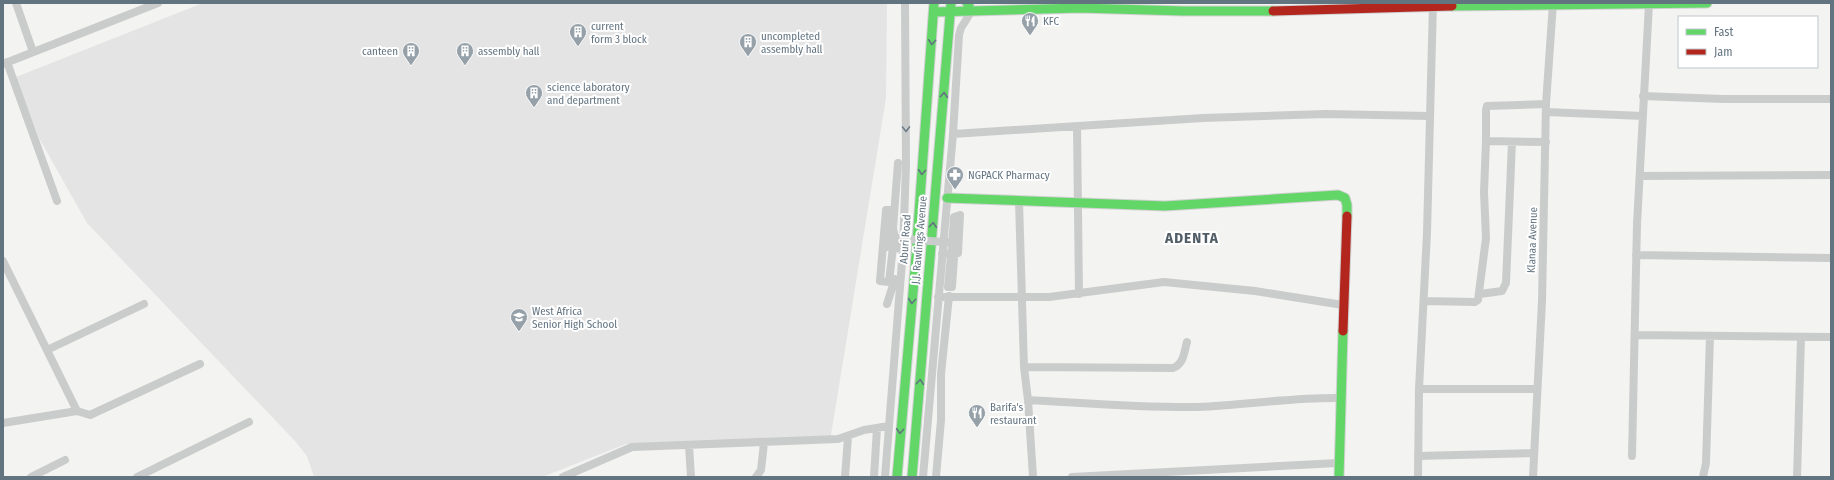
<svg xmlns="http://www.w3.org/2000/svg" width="1834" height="480" font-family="'Fira Sans Condensed',sans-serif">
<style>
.built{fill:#e3e4e3}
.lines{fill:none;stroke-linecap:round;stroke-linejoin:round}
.fast-casing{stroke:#d0d1d2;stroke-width:11}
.jam-casing{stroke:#d0d1d2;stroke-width:11}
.street{stroke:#cacccc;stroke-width:8}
.fast{stroke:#63d668;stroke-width:9}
.jam{stroke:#b3261e;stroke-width:9}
.street-bridge{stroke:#cacccc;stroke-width:8}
.oneway{stroke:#637481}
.oneway2{stroke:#6d7d88}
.labels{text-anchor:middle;stroke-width:4;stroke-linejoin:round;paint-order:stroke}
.poi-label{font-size:11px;fill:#637481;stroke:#fff;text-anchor:start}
.street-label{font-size:11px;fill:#637481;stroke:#fff}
.district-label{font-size:15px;font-weight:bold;letter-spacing:1px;fill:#515d66;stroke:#fff}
</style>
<rect width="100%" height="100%" fill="#f3f3f1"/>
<!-- built -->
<path class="built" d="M203,3H887L886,98L830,441L626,444L542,477H314L307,456L295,441L87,223L39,138L16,77Z"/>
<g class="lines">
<defs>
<path id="fast" d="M967,3L969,6
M1452,6L1707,3
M934,12L1080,8L1183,11H1273
M947,198L1165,206L1338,195L1345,198L1347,205V216
M897,477L915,269L934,3
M912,477L951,3
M1339,477L1343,331"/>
<path id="jam" d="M1273,11L1452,6
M1343,331L1347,216"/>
</defs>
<!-- fast casing -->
<use href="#fast" class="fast-casing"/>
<!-- jam casing -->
<use href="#jam" class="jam-casing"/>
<!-- street -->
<path class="street" d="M16,3L33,52
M7,62L57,201
M3,64L158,3
M1643,96L1723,99H1831
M1546,112L1643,116
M1077,127L1079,294
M953,134L1203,118L1326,114L1429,116
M1486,141V110L1487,106L1546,104
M1640,176L1831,175
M1019,201L1024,367L1028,400L1033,477
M894,238L889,282L880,281L886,210H890L888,247L903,249
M896,243L893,228L898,163
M942,254L958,253L960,215L954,217C953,240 950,263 948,287H952L955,243
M1636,255L1831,258
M3,261L77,411
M1480,294L1502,291L1506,283L1512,142
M938,297H1049L1164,282L1255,291L1343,305
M1424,301L1475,302L1478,300L1486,238L1484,192L1486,141L1546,142
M887,304L895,279
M1635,335L1831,337
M47,350L144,304
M1024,367L1173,368C1184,364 1184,352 1187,342
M1419,389H1536
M1028,400C1085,403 1141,408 1198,407C1246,405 1293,397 1341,398
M3,423L77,411L90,415L200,364
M689,446L691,477
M1418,456L1534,453
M1632,456L1637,224L1649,4
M31,477L65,460
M137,477L249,422
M563,477L632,447L838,439L864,430L889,426
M756,477L761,470L764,443
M845,477L848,437
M874,477L877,428
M885,477L903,249L906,165L905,3
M923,477L953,134L959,35L961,28L971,12
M936,477L941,420V374L949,296
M1072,477L1338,463
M1418,477L1419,389L1427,233L1433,3
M1533,477L1542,301L1546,104L1553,3
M1703,477L1706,463L1710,336
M1797,477L1801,338"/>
<!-- fast -->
<use href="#fast" class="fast"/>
<!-- jam -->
<use href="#jam" class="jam"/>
<!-- street-bridge -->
<path class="street-bridge" d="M894,238L955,243"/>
</g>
<!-- one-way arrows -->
<defs><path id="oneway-chevron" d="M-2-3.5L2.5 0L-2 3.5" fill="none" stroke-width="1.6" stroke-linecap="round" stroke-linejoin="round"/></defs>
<g class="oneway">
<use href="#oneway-chevron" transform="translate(932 42) rotate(94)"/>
<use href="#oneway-chevron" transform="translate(944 95) rotate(-85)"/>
<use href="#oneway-chevron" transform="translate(922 172) rotate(94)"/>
<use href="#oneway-chevron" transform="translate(933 225) rotate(-85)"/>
<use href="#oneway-chevron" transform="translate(912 301) rotate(95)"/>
<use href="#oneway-chevron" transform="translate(920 382) rotate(-85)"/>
<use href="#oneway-chevron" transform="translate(900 431) rotate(95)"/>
</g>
<use class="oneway2" href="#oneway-chevron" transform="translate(906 129) rotate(89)"/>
<!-- icons -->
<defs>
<symbol id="restaurant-pin" viewBox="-11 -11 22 30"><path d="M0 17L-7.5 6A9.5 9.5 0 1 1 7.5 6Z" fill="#95a0a8" stroke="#fff"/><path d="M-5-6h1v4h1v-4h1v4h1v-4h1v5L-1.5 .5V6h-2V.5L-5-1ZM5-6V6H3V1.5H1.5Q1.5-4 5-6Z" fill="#fff"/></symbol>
<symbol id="building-pin" viewBox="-11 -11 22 30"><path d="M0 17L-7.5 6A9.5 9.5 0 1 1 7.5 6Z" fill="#95a0a8" stroke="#fff"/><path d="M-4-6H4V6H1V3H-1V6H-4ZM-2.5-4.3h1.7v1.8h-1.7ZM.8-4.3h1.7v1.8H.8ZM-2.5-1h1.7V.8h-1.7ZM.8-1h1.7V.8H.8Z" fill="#fff"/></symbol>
<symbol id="pharmacy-pin" viewBox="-11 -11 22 30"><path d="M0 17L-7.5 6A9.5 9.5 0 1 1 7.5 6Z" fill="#95a0a8" stroke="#fff"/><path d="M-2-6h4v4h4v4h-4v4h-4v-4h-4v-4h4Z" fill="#fff"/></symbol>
<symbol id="school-pin" viewBox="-11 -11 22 30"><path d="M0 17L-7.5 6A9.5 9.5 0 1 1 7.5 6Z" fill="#95a0a8" stroke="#fff"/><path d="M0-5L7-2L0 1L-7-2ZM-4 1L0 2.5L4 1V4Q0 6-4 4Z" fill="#fff"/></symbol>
</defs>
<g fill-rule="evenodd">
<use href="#restaurant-pin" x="1020" y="11" width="20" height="27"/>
<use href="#building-pin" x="568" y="22" width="20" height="27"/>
<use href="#building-pin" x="738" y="32" width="20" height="27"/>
<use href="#building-pin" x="401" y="41" width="20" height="27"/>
<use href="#building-pin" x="455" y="41" width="20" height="27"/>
<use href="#building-pin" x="524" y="83" width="20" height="27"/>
<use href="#pharmacy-pin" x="945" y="165" width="20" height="27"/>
<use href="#school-pin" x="509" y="307" width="20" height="27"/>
<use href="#restaurant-pin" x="967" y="403" width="20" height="27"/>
</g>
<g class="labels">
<!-- poi labels -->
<g class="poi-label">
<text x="1043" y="25">KFC</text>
<text x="591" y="30">current<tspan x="591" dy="13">form 3 block</tspan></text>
<text x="761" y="40">uncompleted<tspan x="761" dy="13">assembly hall</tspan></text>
<text x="398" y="55" text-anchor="end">canteen</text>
<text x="478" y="55">assembly hall</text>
<text x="547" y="91">science laboratory<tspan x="547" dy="13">and department</tspan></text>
<text x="968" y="179">NGPACK Pharmacy</text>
<text x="532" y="315">West Africa<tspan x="532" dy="13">Senior High School</tspan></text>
<text x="990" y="411">Barifa's<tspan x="990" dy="13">restaurant</tspan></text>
</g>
<!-- street labels -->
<g class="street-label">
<text transform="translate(905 239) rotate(-86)" y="4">Aburi Road</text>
<text transform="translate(919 240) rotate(-85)" y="4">J.J. Rawlings Avenue</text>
<text transform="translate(1532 240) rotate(-88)" y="4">Klanaa Avenue</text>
</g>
<!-- district labels -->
<g class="district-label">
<text x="1192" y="243">ADENTA</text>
</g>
</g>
<!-- border -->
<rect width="1834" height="480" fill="none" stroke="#637481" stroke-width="8"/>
<!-- legend -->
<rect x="1678" y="16" width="140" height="52" fill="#ffffff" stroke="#c1c7cd"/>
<rect x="1686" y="29" width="20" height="6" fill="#63d668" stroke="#c1c7cd"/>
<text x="1714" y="36" font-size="12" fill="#637481">Fast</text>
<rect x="1686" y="49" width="20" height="6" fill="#b3261e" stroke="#c1c7cd"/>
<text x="1714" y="56" font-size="12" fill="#637481">Jam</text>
</svg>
